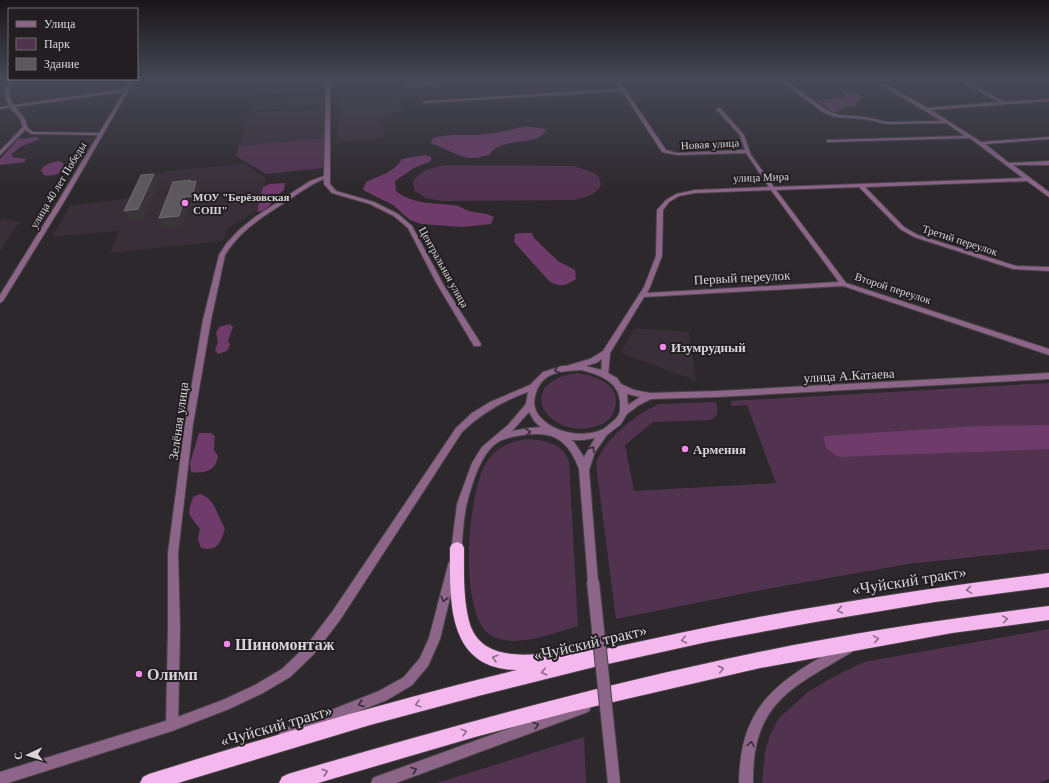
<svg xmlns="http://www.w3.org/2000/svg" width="1049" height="783" font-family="Georgia,serif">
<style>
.built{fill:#392f38}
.green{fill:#52334f}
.forest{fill:#6f3b6b}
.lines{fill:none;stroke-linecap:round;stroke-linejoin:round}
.minor-casing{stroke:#494448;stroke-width:2}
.tertiary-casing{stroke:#494448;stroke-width:2}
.trunk-casing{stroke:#494448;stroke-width:2}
.minor{fill:#8d6589;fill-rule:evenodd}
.tertiary{fill:#8d6589;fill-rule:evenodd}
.trunk{fill:#f5b8ee;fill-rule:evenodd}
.tertiary-bridge-casing{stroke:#494448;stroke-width:14;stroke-linecap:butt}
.tertiary-bridge{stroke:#8d6589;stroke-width:12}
.shaded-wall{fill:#3a3539}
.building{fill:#5c585c;stroke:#706c6f}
.oneway{stroke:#382c37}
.oneway2{stroke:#8c6b88}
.poi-dot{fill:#f688ed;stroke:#231e22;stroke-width:1.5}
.labels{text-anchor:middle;stroke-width:4;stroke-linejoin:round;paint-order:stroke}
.far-street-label{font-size:11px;fill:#d9d6d8;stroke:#231e22}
.far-poi-label{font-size:11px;font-weight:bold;fill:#d9d6d8;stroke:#231e22;text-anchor:start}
.street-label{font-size:13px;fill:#d9d6d8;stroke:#231e22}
.poi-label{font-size:13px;font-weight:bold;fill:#d9d6d8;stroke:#231e22;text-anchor:start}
.near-street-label{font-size:16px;fill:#d9d6d8;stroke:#231e22}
.near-poi-label{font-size:16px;font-weight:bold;fill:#d9d6d8;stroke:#231e22;text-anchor:start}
</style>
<rect width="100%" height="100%" fill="#2d282c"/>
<!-- built -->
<path class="built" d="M258,79H323L322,90L253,95Z
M339,79H444L445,81L393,85L403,109L391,114V117L382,119L385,138L337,142Z
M543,79L551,92L522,93L513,80Z
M325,96V105L251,111L253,102Z
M325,106L324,138L239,146L248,113Z
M244,164L266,178L258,210L227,229L223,241L110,253L119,231L52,237L70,206L130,198L144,176L176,170Z
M4,219L19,222L0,252V220Z
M634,328L689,332L696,381L621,353Z"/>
<!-- green -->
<path class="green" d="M324,138L323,168L266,174L236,156L239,146Z
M447,165L574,166L595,173L599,177L601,185C596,196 583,198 572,200L442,201L426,198L415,191L413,183C418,170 434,167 447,165Z
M576,373C594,375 622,384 615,408C614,414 609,421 602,424C552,446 508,384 576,373Z
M1049,383V549L908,564L767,589L616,619L596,464C602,441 637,413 659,404L716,402C718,410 719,415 711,420L653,422L625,445L634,491L776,483L747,405L732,406L730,401Z
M530,439C547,441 564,444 569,462L578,626C554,633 516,649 492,636C457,618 467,488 488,460C498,446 514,440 530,439Z
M1049,629V779L1039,783H762L765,752L770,735L779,718L808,692L833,677L864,662Z
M584,737L586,783H437Z"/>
<!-- forest -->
<path class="forest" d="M839,90L860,94L862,99L855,103L856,105C852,108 849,106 845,107C840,110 838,112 832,112L817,100L847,97Z
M525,126L546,129C541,148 501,135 489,155C483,156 478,158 472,158C458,158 444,147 430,143L433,138C447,134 459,135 473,135C491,134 508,131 525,126Z
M37,137L40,139L20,147L12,154V157L26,159L25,162L0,165V159L18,139Z
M424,155L431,157V161L414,168L395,181L396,191C413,206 438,202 458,206C463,208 468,211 473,212C481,213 486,213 494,217L491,224L462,227L421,224L410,220L393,205L363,190L366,182C380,175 393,173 402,159Z
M59,161L63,163L66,167C61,174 52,177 44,175L41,170C44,164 53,162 59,161Z
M285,183L284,190L272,199V203L264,211L257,212L263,187L269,184Z
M523,233H532L534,238L558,261L575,270L576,279C566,286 559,288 549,281L514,242L515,234Z
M230,324L233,327L228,341L230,345L227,351L218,354L215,350L218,342L216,333L219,327Z
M1049,425V449L838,457L826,448L823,436L978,426Z
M199,433H211L215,436L214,450L218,456C216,471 204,474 191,472L190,463Z
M200,494C215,498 217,516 225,528C221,543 217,552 201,548L198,539L200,529C189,513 186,518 193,497Z"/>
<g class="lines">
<defs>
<path id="minor" d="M11,79H15C3,96 12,103 23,116C28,122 24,127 33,132L100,133L102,134L100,135L32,134L25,130L0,155V151L23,127L20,118L12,110L6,100L5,89Z
M326,79H330V184L336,191L374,202L398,214L412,226L443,284L481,344L480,346H474L437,284L408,228L394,216L370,204L332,193L324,184V179C311,184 299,193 287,201C264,216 240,230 225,255L211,320L193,424L178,553L180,629L178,725L176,729L172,731L168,729L166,725L168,629V553L185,424L203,320L219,255L226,244L239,230L255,217L310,181L324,176Z
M476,79H494L406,87L404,86L406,85Z
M614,79H618L666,150L677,153L745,150L740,135L716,109L720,108L744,135L751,155L774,187L1023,178L970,138L827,142V140H829L965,136L946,123L887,124L865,119L837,117L824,113L778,79H783L828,111L839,115L865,117L887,122L942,121L871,79H876L928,108L999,102L957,79H962L1004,102L1049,99V101L931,110L981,142L1049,137V139L985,144L1009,163L1049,161V165H1013L1049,192V197L1027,181L865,187L904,227L918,235L1016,266L1049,267V271L1013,269L914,237L900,229L859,187L776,190L846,283L1049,349V355L843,286L644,297L610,353L608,376H602L601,374L602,359L596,363L572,370L569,369L568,367L569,365L590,359L603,351L644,287L656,256L657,210L666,200L676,194L695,190L769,187L746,153L677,155L662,152L622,91L425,103L423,102L425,101L621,89ZM771,190L839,282L647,293L650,287L662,256L663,210L669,202L679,196L695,193Z"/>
<path id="tertiary" d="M131,79H135L65,200L3,301L0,303V295L59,200L124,92L0,109V107L125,89Z
M581,365L602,370L617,378L621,384L634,390L650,393L717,391L1049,373V379L717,397L651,399L639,405L627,414L621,424L607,435L595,452L589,470L598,582L597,586L593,587L589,586L588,582L579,469C572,450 561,434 538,434C526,434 513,436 502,440C482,448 472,484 467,503C463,519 463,536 461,552L460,555L456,557L452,555L451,552L457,504L472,463L482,447L508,425L526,404L528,392L525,393C501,402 481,414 462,432L340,620L314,654L290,677L263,693L229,709L172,731L8,783H0V772L172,719L223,700L255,685L282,669L306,646L332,612L456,428L472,413L490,402L530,385L543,372L562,366ZM581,370C598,374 619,381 620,402C620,405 620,408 620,411C619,416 615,420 611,423C608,425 605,429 601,430C583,438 555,433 541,418C535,412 533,404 535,396C541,372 560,371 581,370ZM627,394L640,397L628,405ZM529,412L535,422L541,427L529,428L512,431ZM595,438L584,457L574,442L571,440H583Z
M453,560L457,562L458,565L440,639L428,666L412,685L387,700L285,740L281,738L279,734L281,730L379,691L404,677L420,658L429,638L448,565L449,562Z
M848,642L852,644L854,648L852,652C791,688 752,703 753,783H739C740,720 763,691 816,660C826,654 837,647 848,642Z
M585,701L589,703L591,707L589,711L585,713L396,783H371L373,778L378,776Z"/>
<path id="trunk" d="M457,542L462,544L464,548C464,572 463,597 469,621C482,672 553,651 590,647L596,651C671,635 746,618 822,606C897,593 973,583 1049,573V587L935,602L821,621L707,642L594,667L482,695L370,725L178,783H140L143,777L149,774C271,736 393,700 517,670C446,669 450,600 450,548L452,544Z
M1049,606V620L952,633L760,668L570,712L475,737L318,783H279L282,777L288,774C444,728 600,685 759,652C855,632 952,618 1049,606Z"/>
</defs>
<!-- minor casing -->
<use href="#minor" class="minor-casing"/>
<!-- tertiary casing -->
<use href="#tertiary" class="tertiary-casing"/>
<!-- trunk casing -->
<use href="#trunk" class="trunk-casing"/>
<!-- minor -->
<use href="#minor" class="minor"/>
<!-- tertiary -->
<use href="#tertiary" class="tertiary"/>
<!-- trunk -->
<use href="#trunk" class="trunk"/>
<defs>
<path id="tertiary-bridge" d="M593,582L614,783"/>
</defs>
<!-- tertiary-bridge casing -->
<use href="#tertiary-bridge" class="tertiary-bridge-casing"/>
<!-- tertiary-bridge -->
<use href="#tertiary-bridge" class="tertiary-bridge"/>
</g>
<!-- shaded-wall -->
<path class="shaded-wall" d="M154,174L158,183L143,219L130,220L124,211Z
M191,180L194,188L196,181L200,191L196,206H189L183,226L164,228L159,218L185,197Z"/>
<!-- building -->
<path class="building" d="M154,174L138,209L124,211L141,175Z
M191,180L190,182L196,181L192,196L185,197L179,216L159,218L173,182Z"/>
<!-- one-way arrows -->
<defs><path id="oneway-chevron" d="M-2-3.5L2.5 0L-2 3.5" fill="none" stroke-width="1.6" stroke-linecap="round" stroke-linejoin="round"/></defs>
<g class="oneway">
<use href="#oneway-chevron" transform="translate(557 370) rotate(162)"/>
<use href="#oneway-chevron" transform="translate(528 432) rotate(-4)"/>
<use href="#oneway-chevron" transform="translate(592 449) rotate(-58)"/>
<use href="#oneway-chevron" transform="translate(444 599) rotate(104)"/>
<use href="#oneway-chevron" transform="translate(361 704) rotate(159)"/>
<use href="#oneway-chevron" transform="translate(536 725) rotate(-20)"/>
<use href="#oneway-chevron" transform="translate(751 744) rotate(-79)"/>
<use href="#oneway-chevron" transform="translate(414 770) rotate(-20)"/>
</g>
<g class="oneway2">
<use href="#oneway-chevron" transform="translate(969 590) rotate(171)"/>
<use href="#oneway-chevron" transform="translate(840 610) rotate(170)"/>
<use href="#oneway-chevron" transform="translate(1005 619) rotate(-9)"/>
<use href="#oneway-chevron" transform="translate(876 639) rotate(-9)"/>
<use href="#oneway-chevron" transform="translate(684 640) rotate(168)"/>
<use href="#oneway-chevron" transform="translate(495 658) rotate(-164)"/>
<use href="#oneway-chevron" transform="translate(721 669) rotate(-13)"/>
<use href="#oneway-chevron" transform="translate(544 672) rotate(167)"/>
<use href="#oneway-chevron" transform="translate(418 704) rotate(165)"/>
<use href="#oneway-chevron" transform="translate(464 732) rotate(-15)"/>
<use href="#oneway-chevron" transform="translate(325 772) rotate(-17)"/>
</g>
<!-- sky -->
<linearGradient id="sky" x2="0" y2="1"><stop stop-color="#191618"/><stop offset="0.42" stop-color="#464856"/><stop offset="1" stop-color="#464856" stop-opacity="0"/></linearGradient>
<rect width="1049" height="189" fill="url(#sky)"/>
<!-- markers -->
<g class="poi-dot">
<circle cx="185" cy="203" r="4"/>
<circle cx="663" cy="347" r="4"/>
<circle cx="685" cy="449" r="4"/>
<circle cx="227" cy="644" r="4"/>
<circle cx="139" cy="674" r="4"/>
</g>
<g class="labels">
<!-- far-street labels -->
<g class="far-street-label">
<text transform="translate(710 144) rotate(-3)" y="4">Новая улица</text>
<text transform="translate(761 177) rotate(-2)" y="4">улица Мира</text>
<text transform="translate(58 185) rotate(-59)" y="4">улица 40 лет Победы</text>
<text transform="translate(960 240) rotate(18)" y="4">Третий переулок</text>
<text transform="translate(444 267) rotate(61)" y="4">Центральная улица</text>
<text transform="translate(893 288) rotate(18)" y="4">Второй переулок</text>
</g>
<!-- far-poi labels -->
<g class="far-poi-label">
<text x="193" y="201">МОУ "Берёзовская<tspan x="193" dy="13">СОШ"</tspan></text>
</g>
<!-- street labels -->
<g class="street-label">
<text transform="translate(742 277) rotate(-3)" y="5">Первый переулок</text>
<text transform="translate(849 375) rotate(-3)" y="5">улица А.Катаева</text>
<text transform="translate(178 421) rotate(-82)" y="5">Зелёная улица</text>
</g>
<!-- poi labels -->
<g class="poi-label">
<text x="671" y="352">Изумрудный</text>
<text x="693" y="454">Армения</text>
</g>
<!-- near-street labels -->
<g class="near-street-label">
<text transform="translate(909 580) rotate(-9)" y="6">«Чуйский тракт»</text>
<text transform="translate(590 642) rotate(-13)" y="6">«Чуйский тракт»</text>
<text transform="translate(276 725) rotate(-16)" y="6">«Чуйский тракт»</text>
</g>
<!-- near-poi labels -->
<g class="near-poi-label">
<text x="235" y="650">Шиномонтаж</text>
<text x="147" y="680">Олимп</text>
</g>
</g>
<!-- legend -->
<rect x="8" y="8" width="130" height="72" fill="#231e22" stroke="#6c686b"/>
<rect x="16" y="21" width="20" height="6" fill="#8d6589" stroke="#6c686b"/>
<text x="44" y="28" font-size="12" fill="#d9d6d8">Улица</text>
<rect x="16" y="38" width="20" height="12" fill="#52334f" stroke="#6c686b"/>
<text x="44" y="48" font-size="12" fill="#d9d6d8">Парк</text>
<rect x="16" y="58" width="20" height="12" fill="#5c585c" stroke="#6c686b"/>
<text x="44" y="68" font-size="12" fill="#d9d6d8">Здание</text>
<!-- north arrow -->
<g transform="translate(28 755) rotate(266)" stroke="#231e22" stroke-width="3" paint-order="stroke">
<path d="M0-3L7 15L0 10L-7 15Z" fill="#d9d6d8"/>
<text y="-6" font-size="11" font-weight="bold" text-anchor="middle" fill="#d9d6d8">С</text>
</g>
</svg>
